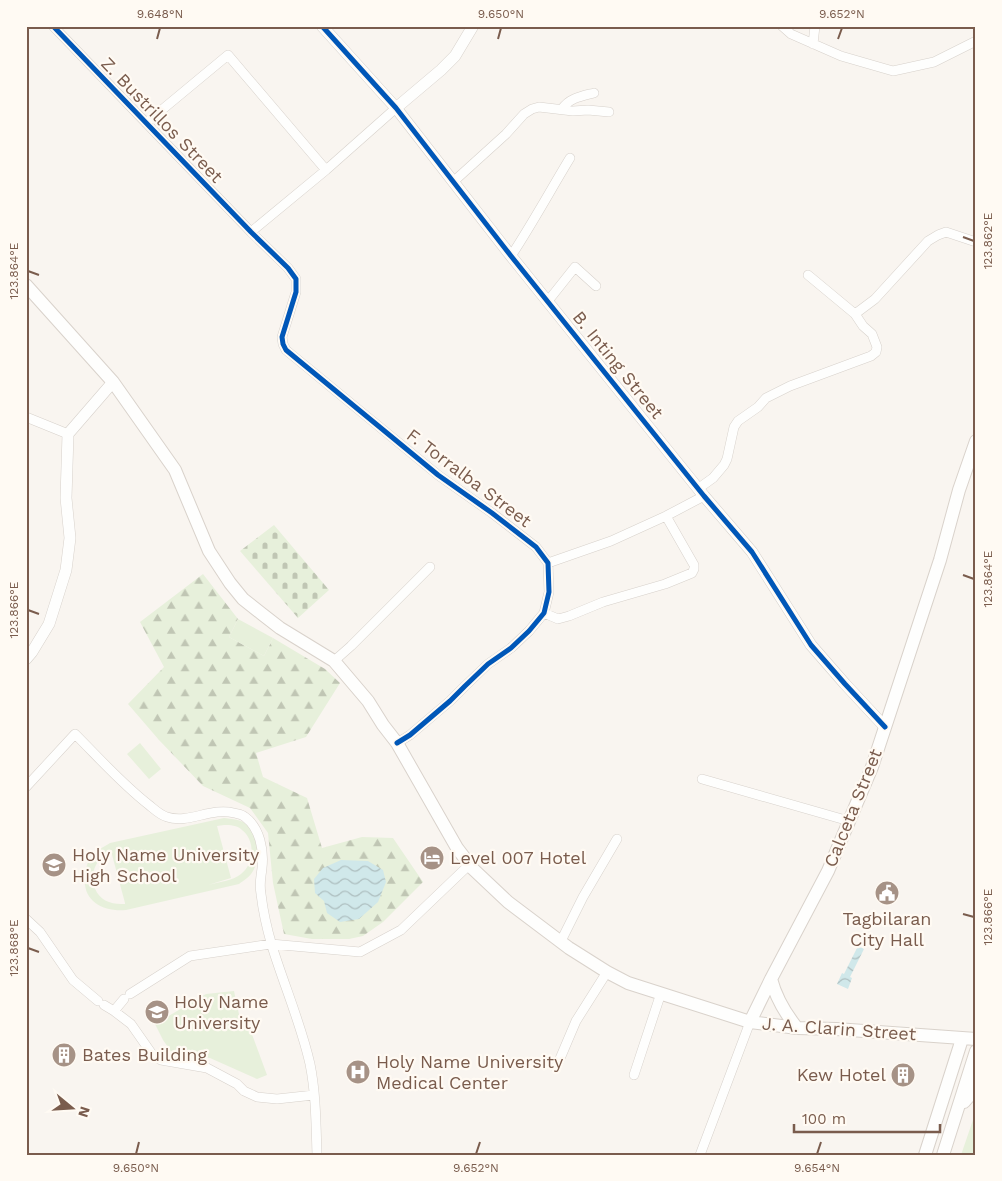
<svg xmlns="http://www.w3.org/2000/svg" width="1002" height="1181" font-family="'Work Sans',sans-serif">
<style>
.forest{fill:url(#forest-firs)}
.cemetery{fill:url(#cemetery-stones)}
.green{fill:#e7f0db;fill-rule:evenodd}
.water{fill:url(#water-waves)}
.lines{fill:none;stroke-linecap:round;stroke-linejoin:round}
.minor-casing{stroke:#d7d1cb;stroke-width:10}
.tertiary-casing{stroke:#d7d1cb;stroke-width:12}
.secondary-casing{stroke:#d9d2cb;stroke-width:14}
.minor{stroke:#fefefd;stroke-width:9}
.tertiary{stroke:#fefefd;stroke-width:11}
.secondary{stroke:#fefefd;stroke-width:12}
.cycleway-casing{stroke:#fffaf3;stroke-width:8}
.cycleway{stroke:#0057b8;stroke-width:5}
.ticks{fill:none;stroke:#7a5c4d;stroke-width:2}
.labels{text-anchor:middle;stroke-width:4.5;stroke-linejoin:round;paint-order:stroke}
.street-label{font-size:18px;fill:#7a5c4d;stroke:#fffaf3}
.poi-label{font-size:18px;fill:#7a5c4d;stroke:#fffaf3;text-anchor:start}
.neatline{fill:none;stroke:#7a5c4d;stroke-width:2}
.ticks-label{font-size:12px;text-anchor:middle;fill:#7a5c4d}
</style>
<defs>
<pattern id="forest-firs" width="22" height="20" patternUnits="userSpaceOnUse" patternTransform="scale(1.25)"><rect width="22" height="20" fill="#e7f0db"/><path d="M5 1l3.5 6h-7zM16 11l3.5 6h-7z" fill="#c0c6b4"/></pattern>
<pattern id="cemetery-stones" width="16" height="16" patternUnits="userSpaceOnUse" patternTransform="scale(1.25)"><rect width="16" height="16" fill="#e7f0db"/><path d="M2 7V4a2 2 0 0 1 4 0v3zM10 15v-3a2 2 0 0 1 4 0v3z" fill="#c0c6b4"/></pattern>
<pattern id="water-waves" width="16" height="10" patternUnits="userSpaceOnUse" patternTransform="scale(1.25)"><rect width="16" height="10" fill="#d0e8ea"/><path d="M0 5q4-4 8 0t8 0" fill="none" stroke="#aebfc0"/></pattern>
</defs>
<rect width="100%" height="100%" fill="#f9f5f0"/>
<!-- forest -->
<path class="forest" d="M203,574L238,619L229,637L264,656L273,638L325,669L340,683L306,737L256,753L263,777L307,798L322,848L362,837L393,838L423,882L383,922L363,936L349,939H312L284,934L273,883L268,833L250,808L203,786L159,740L128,704L164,667L140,622Z"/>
<!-- cemetery -->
<path class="cemetery" d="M274,525L329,590L298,618L240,551Z"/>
<!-- green -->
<path class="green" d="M238,619L273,638L264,656L229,637Z
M140,743L161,769L149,779L127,754Z
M224,818C231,819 237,819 243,822C259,832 262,855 253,871C250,877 244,880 239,884L126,910C103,912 82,901 85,876C86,869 87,862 91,857C95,851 104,847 110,843ZM224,825C230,825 237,825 242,830C256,841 254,864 241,874C233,881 218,882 208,885L231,878L217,826ZM111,851L125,903V904C120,904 114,904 109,902C94,897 89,878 96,865C100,858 105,855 111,851Z
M234,991L240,1019L246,1018L267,1075L257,1079L210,1058L172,1053L163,1040L155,1024L206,994Z
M976,1111V1155H961Z"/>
<!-- water -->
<path class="water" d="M341,860L368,861L383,870L386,882L378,902L359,919L340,922L327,913L324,901L315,893L314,879L323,868Z
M858,946L864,949L850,977L852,978L848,989L837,984L842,973L844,974Z"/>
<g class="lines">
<defs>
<path id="minor" d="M53,26L251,232L288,268L296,279V292L282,337L283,344L286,350L438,475L492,513L536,547L548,563L549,592L544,613L529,631L511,648L488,664L465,686L450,701L410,735L397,743
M782,26L791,34L841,56L893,71L934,62L976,41
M813,44L815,26
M562,109C569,98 582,96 594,93
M146,123L228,55L326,170
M453,182L506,134L524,114L532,109L539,107L573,111L588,110L609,112
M251,232L326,170L396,108
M511,256C532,224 550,191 570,158
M808,275L855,314
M548,301L575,267L596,286
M26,417L68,434
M699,488L713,478L724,465L727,459L734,427L738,421L758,407L766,398L790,386L871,356L876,352L877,347L872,334L863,326L855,314L875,299L928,241L938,235L946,232L976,242
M548,563L611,541L666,516L704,496
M544,613L558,619L569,616L603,602L665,584L692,573L694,569V565L666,516
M334,661L351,646L430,567
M702,779L849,821
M26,787L75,734C99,758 122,784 149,805C154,809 160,815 167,817C189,824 211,807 234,813C238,814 242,814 245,817C260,828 264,850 262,868C261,878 259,883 261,894C263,911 267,929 272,946C284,985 301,1024 310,1064C316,1094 316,1125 317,1155
M26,919L40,932L73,980L98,1001
M561,941L583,897L617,839
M130,994L190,956L271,944L360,952L401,930L469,865
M104,1005L114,1011L131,1024L152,1054L161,1060L207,1068L237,1084L244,1091L257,1097L277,1099L314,1095
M114,1011L124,999
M556,1068L576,1021L607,972
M634,1075L661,993
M700,1155L750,1022"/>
<path id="tertiary" d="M322,26L396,108L511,256L704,496L752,552L811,645L845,684L885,727
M396,108L441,70L455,56L473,26
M26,659L32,652L49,624L66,570L70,538L66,498L68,434L113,382"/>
<path id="secondary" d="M26,285L113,382L175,470L209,551L230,583L243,599L262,614L280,628L334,661L368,701L383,725L397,743L457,848L473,869L508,902L569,948L607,972L628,983L750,1022L797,1028L836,1029L976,1039
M771,979C776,998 785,1013 797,1028
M750,1022L771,979L828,871L872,767L940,560L959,490L976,441
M964,1102L971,1094L976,1082
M925,1155L962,1039
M943,1155L976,1051"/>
</defs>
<!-- minor casing -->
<use href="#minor" class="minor-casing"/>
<!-- tertiary casing -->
<use href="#tertiary" class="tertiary-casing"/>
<!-- secondary casing -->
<use href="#secondary" class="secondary-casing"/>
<!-- minor -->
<use href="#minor" class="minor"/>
<!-- tertiary -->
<use href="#tertiary" class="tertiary"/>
<!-- secondary -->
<use href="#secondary" class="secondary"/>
<defs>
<path id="cycleway" d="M53,26L251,232L288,268L296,279V292L282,337L283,344L286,350L438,475L492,513L536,547L548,563L549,592L544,613L529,631L511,648L488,664L465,686L450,701L410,735L397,743
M322,26L396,108L511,256L704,496L752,552L811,645L845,684L885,727"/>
</defs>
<!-- cycleway casing -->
<use href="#cycleway" class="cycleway-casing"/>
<!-- cycleway -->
<use href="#cycleway" class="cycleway"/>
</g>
<!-- ticks -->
<path class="ticks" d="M157,39L160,28M498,39L501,28M838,39L842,28M963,237L974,241M28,271L39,275M963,575L974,579M28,610L39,614M963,914L974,917M28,948L39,952M136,1154L139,1142M476,1154L480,1142M817,1154L821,1142"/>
<!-- icons -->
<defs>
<symbol id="hotel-disc" viewBox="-11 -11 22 22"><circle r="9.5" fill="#a69286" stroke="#fffaf3"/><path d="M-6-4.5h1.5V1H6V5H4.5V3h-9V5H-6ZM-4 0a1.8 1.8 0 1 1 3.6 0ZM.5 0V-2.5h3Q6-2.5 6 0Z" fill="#fff"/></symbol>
<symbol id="school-disc" viewBox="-11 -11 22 22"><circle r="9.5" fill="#a69286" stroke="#fffaf3"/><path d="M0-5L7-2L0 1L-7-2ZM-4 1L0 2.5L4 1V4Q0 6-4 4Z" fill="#fff"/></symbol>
<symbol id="civic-disc" viewBox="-11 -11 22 22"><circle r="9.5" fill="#a69286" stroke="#fffaf3"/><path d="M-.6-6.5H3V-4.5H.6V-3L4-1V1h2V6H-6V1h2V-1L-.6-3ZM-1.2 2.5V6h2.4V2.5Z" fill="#fff"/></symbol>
<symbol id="university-disc" viewBox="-11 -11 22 22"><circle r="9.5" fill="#a69286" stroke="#fffaf3"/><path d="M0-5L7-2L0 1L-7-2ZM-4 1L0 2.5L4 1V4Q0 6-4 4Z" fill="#fff"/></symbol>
<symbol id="building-disc" viewBox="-11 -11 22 22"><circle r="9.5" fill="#a69286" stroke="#fffaf3"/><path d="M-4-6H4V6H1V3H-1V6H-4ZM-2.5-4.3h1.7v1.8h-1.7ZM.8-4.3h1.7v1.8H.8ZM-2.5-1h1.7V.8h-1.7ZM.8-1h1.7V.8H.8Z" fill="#fff"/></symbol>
<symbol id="hospital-disc" viewBox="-11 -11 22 22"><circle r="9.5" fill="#a69286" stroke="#fffaf3"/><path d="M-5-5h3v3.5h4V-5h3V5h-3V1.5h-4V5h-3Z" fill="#fff"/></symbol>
</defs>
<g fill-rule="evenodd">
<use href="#hotel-disc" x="418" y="844" width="28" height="28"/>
<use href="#school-disc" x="40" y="851" width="28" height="28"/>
<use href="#civic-disc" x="873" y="879" width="28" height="28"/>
<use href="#university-disc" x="143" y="998" width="28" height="28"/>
<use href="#building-disc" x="50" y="1041" width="28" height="28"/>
<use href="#hospital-disc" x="344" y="1058" width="28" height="28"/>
<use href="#building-disc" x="889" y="1061" width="28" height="28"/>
</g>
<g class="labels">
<!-- street labels -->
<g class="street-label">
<text transform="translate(162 120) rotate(46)" y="6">Z. Bustrillos Street</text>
<text transform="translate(618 365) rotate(51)" y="6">B. Inting Street</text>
<text transform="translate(469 478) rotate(37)" y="6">F. Torralba Street</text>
<text transform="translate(853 808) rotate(-68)" y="6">Calceta Street</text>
<text transform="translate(839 1029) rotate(4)" y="6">J. A. Clarin Street</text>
</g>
<!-- poi labels -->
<g class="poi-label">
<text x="72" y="861">Holy Name University<tspan x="72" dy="21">High School</tspan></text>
<text x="450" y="864">Level 007 Hotel</text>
<text x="887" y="925" text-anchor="middle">Tagbilaran<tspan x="887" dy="21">City Hall</tspan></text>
<text x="174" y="1008">Holy Name<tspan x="174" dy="21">University</tspan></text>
<text x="82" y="1061">Bates Building</text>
<text x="376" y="1068">Holy Name University<tspan x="376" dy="21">Medical Center</tspan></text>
<text x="886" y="1081" text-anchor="end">Kew Hotel</text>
</g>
</g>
<!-- border -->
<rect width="1002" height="1181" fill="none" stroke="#fffaf3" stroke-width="55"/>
<!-- north arrow -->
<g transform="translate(72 1108) rotate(108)" stroke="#fffaf3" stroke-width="4" paint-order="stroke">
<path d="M0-4L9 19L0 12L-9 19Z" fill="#7a5c4d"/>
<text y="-8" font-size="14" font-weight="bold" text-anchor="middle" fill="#7a5c4d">N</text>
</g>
<!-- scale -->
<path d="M794 1124v8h146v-8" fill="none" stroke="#7a5c4d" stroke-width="2.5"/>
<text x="802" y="1124" font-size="15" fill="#7a5c4d" stroke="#fffaf3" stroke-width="4" paint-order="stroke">100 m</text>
<rect x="28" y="28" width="946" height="1126" class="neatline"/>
<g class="ticks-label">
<text x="160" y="18">9.648°N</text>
<text x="501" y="18">9.650°N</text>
<text x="842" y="18">9.652°N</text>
<text transform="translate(988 241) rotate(-90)" y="4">123.862°E</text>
<text transform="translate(14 271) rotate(-90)" y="4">123.864°E</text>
<text transform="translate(988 579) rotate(-90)" y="4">123.864°E</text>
<text transform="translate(14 610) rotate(-90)" y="4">123.866°E</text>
<text transform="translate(988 917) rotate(-90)" y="4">123.866°E</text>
<text transform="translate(14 948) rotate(-90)" y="4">123.868°E</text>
<text x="136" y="1172">9.650°N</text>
<text x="476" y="1172">9.652°N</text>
<text x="817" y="1172">9.654°N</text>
</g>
</svg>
